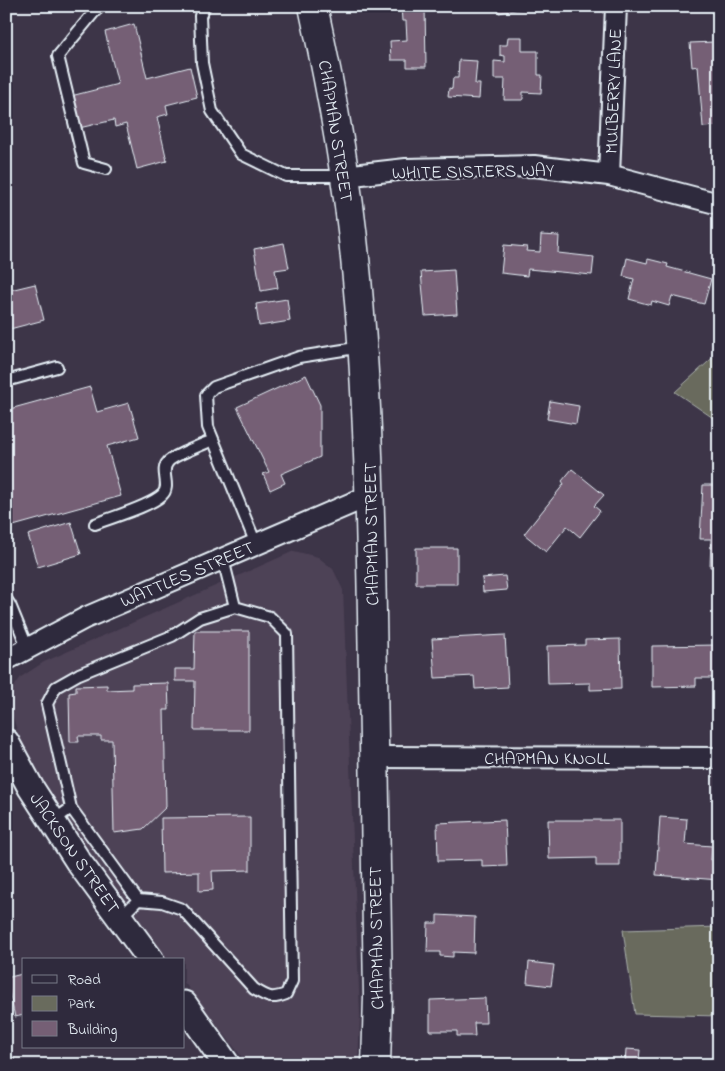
<svg xmlns="http://www.w3.org/2000/svg" width="725" height="1071" font-family="'Indie Flower',sans-serif">
<style>
.built{fill:#4e4256}
.green{fill:#696b5d;stroke:#a8aeaa}
.building{fill:#755f75;stroke:#e8f1f8}
.lines{fill:none;stroke-linecap:round;stroke-linejoin:round}
.service-casing{stroke:#e8f1f8;stroke-width:14}
.minor-casing{stroke:#e8f1f8;stroke-width:24}
.tertiary-casing{stroke:#e8f1f8;stroke-width:29}
.secondary-casing{stroke:#e8f1f8;stroke-width:31}
.service{stroke:#2f2a3d;stroke-width:10}
.minor{stroke:#2f2a3d;stroke-width:20}
.tertiary{stroke:#2f2a3d;stroke-width:25}
.secondary{stroke:#2f2a3d;stroke-width:28}
.labels{text-anchor:middle;stroke-width:4.5;stroke-linejoin:round;paint-order:stroke}
.street-label{font-size:18px;fill:#e8f1f8;stroke:#2f2a3d}
</style>
<rect width="100%" height="100%" fill="#3d3548"/>
<filter id="ink" filterUnits="userSpaceOnUse"><feTurbulence type="fractalNoise" baseFrequency=".02" numOctaves="2"/><feDisplacementMap in="SourceGraphic" scale="10" xChannelSelector="R" yChannelSelector="G"/><feConvolveMatrix kernelMatrix="1 2 1 2 8 2 1 2 1" color-interpolation-filters="sRGB"/></filter>
<g filter="url(#ink)">
<!-- built -->
<path class="built" d="M294,551L318,557L333,569L343,590L360,1016L358,1065H248L184,982V960H167L107,879L47,791L18,733L10,708L11,691L21,677L44,662Z"/>
<!-- green -->
<path class="green" d="M719,352V422L675,392Z
M719,927V1016L635,1014L623,930Z"/>
<!-- building -->
<path class="building" d="M401,6H425L426,67H407V60H391L390,41L407,40L406,21H402Z
M498,6H535L499,13Z
M134,24L147,78L190,67L197,97L166,105L168,114L157,117L167,161L137,169L126,124L115,127L114,120L79,128L71,96L118,84L105,32Z
M508,37H522V51H538V75H542L541,93L523,92V100H504L505,79H494V61L505,62V56L500,55V45H507Z
M714,42L715,50H718L719,56V126L703,127L698,66L692,67L690,43Z
M459,60L477,61L475,84H480L479,99L448,97L449,88L452,89L453,78H458Z
M541,235L559,236L558,253L594,257L592,275L528,269L527,276L501,273L504,245L527,247L526,251L540,252Z
M284,243L289,268L275,270L278,288L261,291L254,249Z
M627,258L647,263L648,259L668,264L667,267L711,279L704,304L672,296L669,306L652,301L651,305L629,299L634,279L623,276Z
M454,270L457,314L425,316L421,272Z
M35,284L44,320L6,330V291Z
M287,299L290,321L259,326L256,304Z
M306,375L320,405V457L281,474L285,483L270,490L263,474L269,472L237,407Z
M90,387L97,412L129,403L139,437L107,446L121,496L6,528V410Z
M550,401L579,406L576,424L547,419Z
M572,469L604,495L594,506L600,511L580,537L567,526L546,552L524,534L564,484L562,481Z
M703,485H719V567H710L711,539H700Z
M71,522L81,554L38,567L28,535Z
M416,548H457V584H416Z
M505,576L507,590L483,592L482,578Z
M195,631H249V730H194L195,681H175V669H194Z
M505,635L508,687L475,689L474,676L435,678L432,639Z
M620,639L621,689L590,690V683L548,684L547,646L585,645V640Z
M719,645V678H696V686L652,687V646Z
M168,683L169,710H164L166,807L143,829L114,833L112,740H101V736H78L79,742H70L69,693L76,692V686L107,685V690L132,689V684Z
M250,817V870L212,871L213,890L199,891V872L162,873L161,818Z
M660,817L687,819L685,844L712,846L711,860H719V880L656,875Z
M505,820L507,866L482,867V860L438,861L437,823Z
M548,820H620V866H596V858L549,859Z
M437,915L475,917L474,953L453,952V957L440,956V952H427L428,923H437Z
M529,962L554,965L551,986L527,983Z
M22,974L24,1015L15,1017L6,978Z
M485,998L486,1023H474L475,1036H457V1031H430V1000Z
M626,1049L640,1050L639,1060L652,1061V1065H625Z
M13,1056L17,1065H6V1059Z"/>
<g class="lines">
<defs>
<path id="service" d="M101,6L95,11L58,56L84,163L106,169
M205,6L200,16L202,63L212,111L241,154L286,176H344
M6,381L57,367
M95,524C112,517 149,507 162,495C172,486 159,471 168,462C172,456 204,444 213,440
M256,544L208,427L206,395L214,387L299,357L362,347
M6,599L10,605L28,649
M71,808L138,900
M53,821L71,808L47,704L56,687L79,674L172,636L200,618L235,607
M120,918L138,900L162,902L182,909L254,989C267,997 271,1000 286,994L292,981L287,634L270,617L235,607L223,559"/>
<path id="minor" d="M609,175L616,6
M344,176L406,169L534,166L609,175L719,204
M6,660L85,618L371,495
M374,757L719,758"/>
<path id="tertiary" d="M6,742L31,788L78,861L151,960
M184,1004L227,1065"/>
<path id="secondary" d="M313,6C331,89 347,173 355,258C369,397 371,537 373,677C375,784 376,890 378,997L376,1065"/>
</defs>
<!-- service casing -->
<use href="#service" class="service-casing"/>
<!-- minor casing -->
<use href="#minor" class="minor-casing"/>
<!-- tertiary casing -->
<use href="#tertiary" class="tertiary-casing"/>
<!-- secondary casing -->
<use href="#secondary" class="secondary-casing"/>
<!-- service -->
<use href="#service" class="service"/>
<!-- minor -->
<use href="#minor" class="minor"/>
<!-- tertiary -->
<use href="#tertiary" class="tertiary"/>
<!-- secondary -->
<use href="#secondary" class="secondary"/>
</g>
</g>
<g class="labels">
<!-- street labels -->
<g class="street-label">
<text transform="translate(613 91) rotate(-88)" y="6">MULBERRY LANE</text>
<text transform="translate(336 131) rotate(81)" y="6">CHAPMAN STREET</text>
<text transform="translate(473 171) rotate(-1)" y="6">WHITE SISTERS WAY</text>
<text transform="translate(371 534) rotate(-91)" y="6">CHAPMAN STREET</text>
<text transform="translate(187 574) rotate(-23)" y="6">WATTLES STREET</text>
<text x="547" y="764">CHAPMAN KNOLL</text>
<text transform="translate(75 853) rotate(55)" y="6">JACKSON STREET</text>
<text transform="translate(376 938) rotate(-91)" y="6">CHAPMAN STREET</text>
</g>
</g>
<!-- margin -->
<rect width="725" height="1071" fill="none" stroke="#2f2a3d" stroke-width="25"/>
<rect x="12" y="12" width="700" height="1046" fill="none" stroke="#e8f1f8" stroke-width="2" filter="url(#ink)"/>
<!-- legend -->
<rect x="22" y="958" width="162" height="90" fill="#2f2a3d" stroke="#797a88"/>
<rect x="32" y="975" width="25" height="8" fill="#2f2a3d" stroke="#797a88"/>
<text x="68" y="984" font-size="15" fill="#e8f1f8">Road</text>
<rect x="32" y="996" width="25" height="15" fill="#696b5d" stroke="#797a88"/>
<text x="68" y="1008" font-size="15" fill="#e8f1f8">Park</text>
<rect x="32" y="1021" width="25" height="15" fill="#755f75" stroke="#797a88"/>
<text x="68" y="1034" font-size="15" fill="#e8f1f8">Building</text>
</svg>
